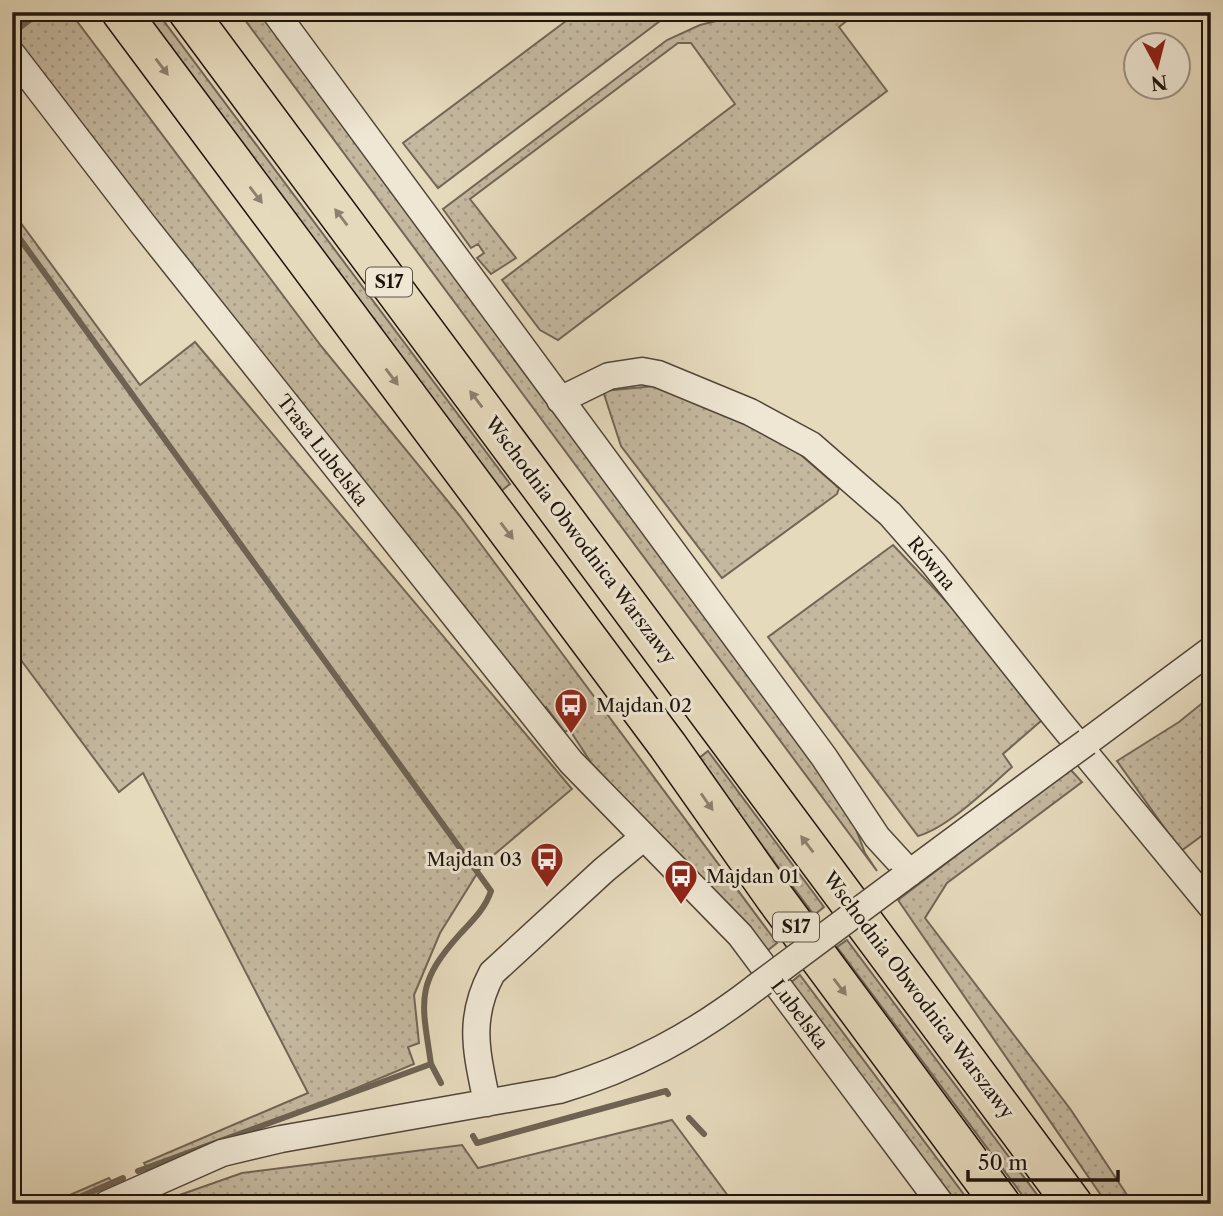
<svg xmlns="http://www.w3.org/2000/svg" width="1223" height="1216" font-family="'Libre Caslon Text',serif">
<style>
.grass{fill:url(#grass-dots);stroke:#726656;stroke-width:2}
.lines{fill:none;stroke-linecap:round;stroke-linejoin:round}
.stream{stroke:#6e6353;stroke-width:6}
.minor-casing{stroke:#514639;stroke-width:29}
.highway-casing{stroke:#1f140d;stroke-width:41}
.minor{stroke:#efe7d4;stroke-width:26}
.highway{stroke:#e6dabd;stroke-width:38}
.minor-bridge-casing{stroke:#514639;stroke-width:29;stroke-linecap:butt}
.minor-bridge{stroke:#efe7d4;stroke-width:26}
.oneway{fill:#8c816e}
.labels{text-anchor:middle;stroke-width:6;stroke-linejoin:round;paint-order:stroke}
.shield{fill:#efe7d4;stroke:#5d5349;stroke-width:2}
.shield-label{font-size:18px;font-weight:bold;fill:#1f140d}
.street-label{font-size:19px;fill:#1f140d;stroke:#efe7d4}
.poi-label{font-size:19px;fill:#1f140d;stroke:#efe7d4;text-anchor:start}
</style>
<defs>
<pattern id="grass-dots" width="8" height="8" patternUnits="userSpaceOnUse" patternTransform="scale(1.75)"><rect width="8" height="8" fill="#c4b89f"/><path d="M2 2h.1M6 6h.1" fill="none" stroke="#a89d88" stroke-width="1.8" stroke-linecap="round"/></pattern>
</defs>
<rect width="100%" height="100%" fill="#e6dabd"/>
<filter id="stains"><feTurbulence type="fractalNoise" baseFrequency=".00286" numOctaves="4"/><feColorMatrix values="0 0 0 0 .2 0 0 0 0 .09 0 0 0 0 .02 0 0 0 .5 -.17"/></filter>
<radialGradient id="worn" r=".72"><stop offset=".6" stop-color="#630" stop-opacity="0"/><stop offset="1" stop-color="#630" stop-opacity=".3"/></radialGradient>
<!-- grass -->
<path class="grass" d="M12,12H70L321,346L460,516L777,943L767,951L592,764L569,729L565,732L546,707L541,711L37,73L12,39Z
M143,12H157L510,484L500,492Z
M239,12H264L814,764L854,824L865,853L877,871Z
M578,12H672L438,188L403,143Z
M752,12H858L839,27L887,91L558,340L540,330L502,280L735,104L691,43H678L470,199L516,258L491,274L477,258L484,253L478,244L471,248L443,209L667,40L700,25Z
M12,211L140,385L195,342L572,789L483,864L440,933L414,995L419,1043L408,1047L414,1064L151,1174L144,1163L308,1093L143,773L119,792L12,648Z
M655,386L724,412L786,442L839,488L837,494L722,578L621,446L603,391Z
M893,545L977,634L1042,720L1003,754L1012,767C988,788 949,827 918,836L768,637Z
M1211,696V829L1181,851L1117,761L1179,722Z
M708,751L824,907L814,915L698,759Z
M1070,769L1082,782L947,883L925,918L1071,1110L1133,1204H1107L898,900Z
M847,940L1044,1204H1029L837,947Z
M800,975L971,1204H952L789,984Z
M672,1120L734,1204H154L242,1173L462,1145L478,1168Z
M109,1178L117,1188L80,1204H49Z"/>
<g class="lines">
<!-- stream -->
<path class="stream" d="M15,31L40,12
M12,228L491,891C485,909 472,921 460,934C414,985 422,1002 431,1064
M689,1118L704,1134
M473,1136L477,1143L666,1091L668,1094
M138,1171L431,1064L441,1083
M64,1204L123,1178"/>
<defs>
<path id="minor" d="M275,12L824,757L877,837L910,873
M12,54L142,223L571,762L740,935L941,1204
M560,400L609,376L642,371L658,374L750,412L811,445L890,514L934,564L1057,719L1211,906
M1087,742L1211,650
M900,880L1058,763
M487,1103C477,1053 467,1020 492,973L604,870L644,837
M107,1204L222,1153L281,1139L559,1090C633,1068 694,1035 755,988"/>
<path id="highway" d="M121,12L668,746L775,898L1001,1204
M188,12L1073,1204"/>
</defs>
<!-- minor casing -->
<use href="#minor" class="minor-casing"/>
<!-- highway casing -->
<use href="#highway" class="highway-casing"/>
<!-- minor -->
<use href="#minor" class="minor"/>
<!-- highway -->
<use href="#highway" class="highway"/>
<defs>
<path id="minor-bridge" d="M1058,763L1087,742
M755,988L900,880"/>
</defs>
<!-- minor-bridge casing -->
<use href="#minor-bridge" class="minor-bridge-casing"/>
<!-- minor-bridge -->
<use href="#minor-bridge" class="minor-bridge"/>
</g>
<!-- one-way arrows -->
<defs><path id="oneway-solid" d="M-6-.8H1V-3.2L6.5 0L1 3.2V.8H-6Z" transform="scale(1.75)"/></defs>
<g class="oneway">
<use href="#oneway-solid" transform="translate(162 67) rotate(53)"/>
<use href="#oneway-solid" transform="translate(256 195) rotate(53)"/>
<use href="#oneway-solid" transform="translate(341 217) rotate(-127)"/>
<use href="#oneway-solid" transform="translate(392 377) rotate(53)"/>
<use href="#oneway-solid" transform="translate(476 399) rotate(-127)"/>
<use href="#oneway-solid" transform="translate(507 531) rotate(53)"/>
<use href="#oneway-solid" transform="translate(707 802) rotate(55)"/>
<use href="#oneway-solid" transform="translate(807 844) rotate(-127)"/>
<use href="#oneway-solid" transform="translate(840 987) rotate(53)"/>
</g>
<!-- icons -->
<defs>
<symbol id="bus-pin" viewBox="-11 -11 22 30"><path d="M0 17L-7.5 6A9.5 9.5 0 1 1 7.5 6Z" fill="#8f2418" stroke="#efe7d4"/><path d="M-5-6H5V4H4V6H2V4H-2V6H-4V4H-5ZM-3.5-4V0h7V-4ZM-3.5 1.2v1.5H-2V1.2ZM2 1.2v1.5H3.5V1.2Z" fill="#fff"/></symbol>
</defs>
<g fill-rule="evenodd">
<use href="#bus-pin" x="552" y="686" width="38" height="52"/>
<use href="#bus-pin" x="528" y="840" width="38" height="52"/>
<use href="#bus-pin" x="662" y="857" width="38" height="52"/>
</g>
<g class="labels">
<!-- shield labels -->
<g class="shield">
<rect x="366" y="267.5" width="46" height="29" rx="5"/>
<rect x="773" y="912.5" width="46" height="29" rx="5"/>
</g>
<g class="shield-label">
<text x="389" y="288">S17</text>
<text x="796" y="933">S17</text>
</g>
<!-- street labels -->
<g class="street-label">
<text transform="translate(323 450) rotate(52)" y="7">Trasa Lubelska</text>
<text transform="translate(581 540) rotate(53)" y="7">Wschodnia Obwodnica Warszawy</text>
<text transform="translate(932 563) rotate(50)" y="7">Równa</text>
<text transform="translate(919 995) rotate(53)" y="7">Wschodnia Obwodnica Warszawy</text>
<text transform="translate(800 1014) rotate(53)" y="7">Lubelska</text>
</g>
<!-- poi labels -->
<g class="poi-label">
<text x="596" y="712">Majdan 02</text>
<text x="522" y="866" text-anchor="end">Majdan 03</text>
<text x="706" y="883">Majdan 01</text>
</g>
</g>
<!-- margin -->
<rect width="1223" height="1216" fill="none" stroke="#e6dabd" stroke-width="42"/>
<rect x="14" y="14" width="1195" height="1188" fill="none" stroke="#1f140d" stroke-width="3.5"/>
<rect x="21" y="21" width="1181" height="1174" fill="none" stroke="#1f140d" stroke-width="2"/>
<!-- north arrow -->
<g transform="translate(1157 66) rotate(173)"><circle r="33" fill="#efe7d4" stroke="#9c9384" stroke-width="2"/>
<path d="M0-5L12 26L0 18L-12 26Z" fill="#8f2418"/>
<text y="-10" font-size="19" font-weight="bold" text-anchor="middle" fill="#1f140d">N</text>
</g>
<!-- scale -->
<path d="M968 1170v10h150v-10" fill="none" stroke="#1f140d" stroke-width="3.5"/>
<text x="978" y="1170" font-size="21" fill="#1f140d" stroke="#efe7d4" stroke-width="5" paint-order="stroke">50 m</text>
<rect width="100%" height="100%" filter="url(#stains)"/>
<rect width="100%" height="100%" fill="url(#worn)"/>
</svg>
